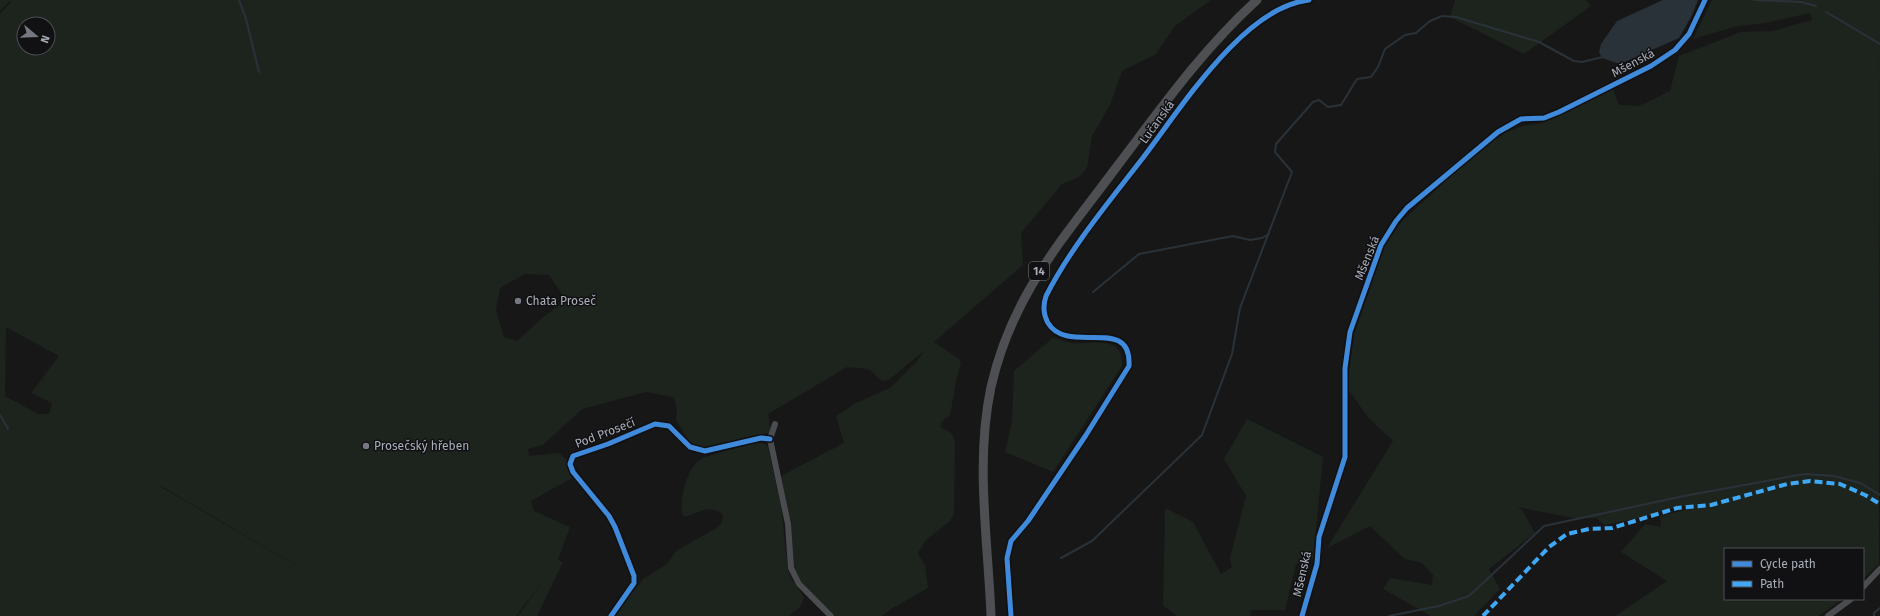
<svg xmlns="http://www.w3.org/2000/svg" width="1880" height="616" font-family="'Fira Sans',sans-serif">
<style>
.green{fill:#1d241e;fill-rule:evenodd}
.water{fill:#2a3239}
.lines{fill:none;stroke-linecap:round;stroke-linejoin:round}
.stream{stroke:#2a3239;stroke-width:2}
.minor{stroke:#4b4c50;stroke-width:6}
.primary{stroke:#4d4f52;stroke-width:9}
.quiet{stroke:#3fa9f5;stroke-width:4;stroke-dasharray:8 4;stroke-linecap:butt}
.cycleway-casing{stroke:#111113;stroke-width:8}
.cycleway{stroke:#408adc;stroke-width:5}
.poi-dot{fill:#757880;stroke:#111113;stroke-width:1.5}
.labels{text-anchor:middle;stroke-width:3;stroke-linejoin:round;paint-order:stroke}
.shield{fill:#111113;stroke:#7b7e86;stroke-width:1}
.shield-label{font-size:11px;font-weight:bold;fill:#a8adb8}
.street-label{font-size:12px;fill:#a8adb8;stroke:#111113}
.poi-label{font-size:12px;fill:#a8adb8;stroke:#111113;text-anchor:start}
</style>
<rect width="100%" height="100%" fill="#171717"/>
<!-- green -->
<path class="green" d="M0,0H1211L1175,26L1156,54L1122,71L1110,105L1092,136L1087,168L1079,177L1062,184L1021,233L1023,265L934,342L959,359L961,363L956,381L950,416C945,419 939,421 941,428C950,431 953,433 955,442L954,513L950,521L926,540L918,553L925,566L928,588L891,609L882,616H836L805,588L793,567L787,504L781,478L783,475L844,443L836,416L856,403L890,388L916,362L925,350L889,380L882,381L869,369L847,367L768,414L771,432L709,449L692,446L676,420L677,408L673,397L646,392L582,409L543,445L528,449L529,456L559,453L566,459L567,466L572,478L531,501L534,511L570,527L558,560L563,562L537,616H518L544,580L516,616H0V14L11,2L10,1L0,11ZM24,24H48V48H24ZM525,274L549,275L566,300L542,318L517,341L504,337L496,310L500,288ZM6,327L59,356L31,393L52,403L49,414H38L5,396ZM161,486L371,609L161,487Z
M1455,0H1586L1591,6L1524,54L1450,17Z
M1712,0H1880L1879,564L1863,579V549H1725V599H1843L1818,616H1615L1667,581L1621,552L1645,524L1661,527L1660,516L1689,509L1686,506L1677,507L1640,518L1605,525L1596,518H1573L1517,507L1522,510L1535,533L1489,569L1500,589L1474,616H1431L1383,589L1390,578L1432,585L1433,575L1422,563L1405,559L1370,526L1327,548L1393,441L1368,417L1347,388L1354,335L1385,245L1403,220L1482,148L1507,132L1523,126L1543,123L1613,89L1619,105L1639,106L1670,91L1679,56L1741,32L1773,31L1812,20L1810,13L1766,23L1737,26L1693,39Z
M1053,338C1059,339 1065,342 1071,343C1090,345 1124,333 1122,366L1053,472L1005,452L1012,422L1014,371Z
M1247,419L1323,457L1313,559L1296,564L1285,610H1251L1250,616H1177L1163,605L1165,508L1193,522L1221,574L1232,567L1230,558L1246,496L1224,459Z
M756,442L766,444L768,447L781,505L788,570L792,580L804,597L801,606L789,616H614L643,579L667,564L676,551L718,527L722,522L723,515C712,503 697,513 685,517L682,513C680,497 687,467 702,458Z"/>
<!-- water -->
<path class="water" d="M1663,0H1698L1691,17L1679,38L1620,64L1602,58L1599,52L1601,44L1617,21Z"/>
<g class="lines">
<!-- stream -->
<path class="stream" d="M239,0L246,19L259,72
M1754,0L1801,2L1816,6
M1826,12L1880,44
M1093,292L1139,254L1233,236L1250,240L1262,238L1269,234
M0,415L8,429
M1061,558L1092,541L1202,435L1232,354L1240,308L1292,172L1275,152L1276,144L1313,102L1319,100L1328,107L1341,105L1357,79L1371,77L1378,67L1385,49L1405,35L1416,33L1430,21L1442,16L1456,17L1539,42L1574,61L1582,62L1603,57
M1389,616L1439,606L1469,596L1544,526L1684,496L1804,474L1834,476L1860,483L1880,495
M1874,616V613L1880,608"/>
<!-- minor -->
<path class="minor" d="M775,424L770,439L788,524L791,568L799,584L831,616
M1863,587L1880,569
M611,616L634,583V576L615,527L609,516L573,472L570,464L573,456L608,444L655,424L669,426L690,447L705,451L761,438L770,439
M1011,616L1007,558L1011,541L1028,521L1086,435L1129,366C1132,314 1068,356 1048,323C1043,314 1043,305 1046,296C1071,247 1108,203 1142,159C1180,110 1243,7 1309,0
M1302,616L1317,564L1319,537L1345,457V368L1350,332L1381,245L1396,221L1407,208L1498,132L1521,119L1544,118L1559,112L1651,66L1675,50L1689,34L1705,0
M1828,616L1851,599"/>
<!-- primary -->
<path class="primary" d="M991,616C988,540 975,462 991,387C1012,294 1064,238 1118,165C1162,107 1203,49 1257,0"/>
<!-- quiet -->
<path class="quiet" d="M1483,616L1549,547L1567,534L1589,529L1612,528L1677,508L1711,505L1787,484L1810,481L1840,484L1865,495L1880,504"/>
<defs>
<path id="cycleway" d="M611,616L634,583V576L615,527L609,516L573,472L570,464L573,456L608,444L655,424L669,426L690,447L705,451L761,438L770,439
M1011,616L1007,558L1011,541L1028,521L1086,435L1129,366C1132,314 1068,356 1048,323C1043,314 1043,305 1046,296C1071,247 1108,203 1142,159C1180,110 1243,7 1309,0
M1302,616L1317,564L1319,537L1345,457V368L1350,332L1381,245L1396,221L1407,208L1498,132L1521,119L1544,118L1559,112L1651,66L1675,50L1689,34L1705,0"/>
</defs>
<!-- cycleway casing -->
<use href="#cycleway" class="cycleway-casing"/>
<!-- cycleway -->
<use href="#cycleway" class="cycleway"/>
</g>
<!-- markers -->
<g class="poi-dot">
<circle cx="518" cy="301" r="4"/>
<circle cx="366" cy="446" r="4"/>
</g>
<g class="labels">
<!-- shield labels -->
<rect class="shield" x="1029" y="262" width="20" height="18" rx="3"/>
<g class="shield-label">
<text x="1039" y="275">14</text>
</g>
<!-- street labels -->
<g class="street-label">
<text transform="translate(1633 63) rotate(-28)" y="4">Mšenská</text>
<text transform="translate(1157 122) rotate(-54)" y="4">Lučanská</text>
<text transform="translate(1367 258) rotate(-68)" y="4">Mšenská</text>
<text transform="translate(605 433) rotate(-21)" y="4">Pod Prosečí</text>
<text transform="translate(1302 574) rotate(-77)" y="4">Mšenská</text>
</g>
<!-- poi labels -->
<g class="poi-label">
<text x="526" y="305">Chata Proseč</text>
<text x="374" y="450">Prosečský hřeben</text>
</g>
</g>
<!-- legend -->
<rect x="1724" y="548" width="140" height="52" fill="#111113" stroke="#4d4f55"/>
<rect x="1732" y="561" width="20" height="6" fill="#408adc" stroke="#4d4f55"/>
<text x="1760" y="568" font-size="12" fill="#a8adb8">Cycle path</text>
<rect x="1732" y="581" width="20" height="6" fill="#3fa9f5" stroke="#4d4f55"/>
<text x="1760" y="588" font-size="12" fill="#a8adb8">Path</text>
<!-- north arrow -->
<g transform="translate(36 36) rotate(109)"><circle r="19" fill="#111113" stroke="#4d4f55"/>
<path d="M0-3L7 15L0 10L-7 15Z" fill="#757880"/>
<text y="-6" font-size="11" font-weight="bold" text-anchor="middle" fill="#a8adb8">N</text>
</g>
</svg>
